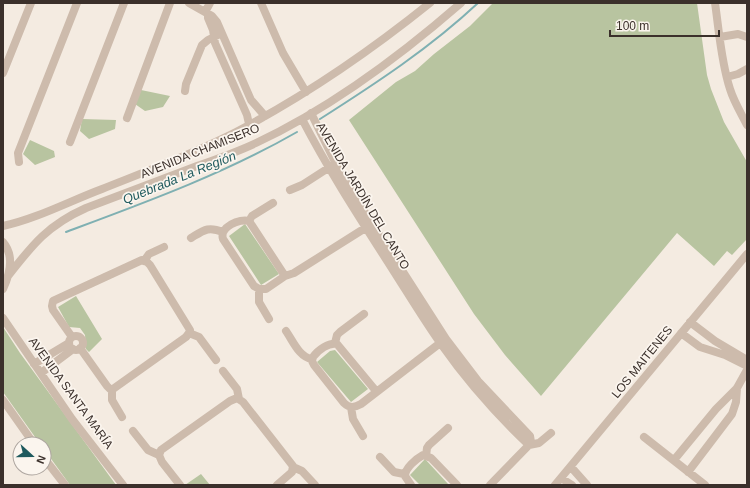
<svg xmlns="http://www.w3.org/2000/svg" width="750" height="488" font-family="Helvetica,sans-serif">
<style>
.green{fill:#b8c4a0}
.lines{fill:none;stroke-linecap:round;stroke-linejoin:round}
.stream{stroke:#7fb0b2;stroke-width:2}
.minor{stroke:#cdbbac;stroke-width:8}
.labels{text-anchor:middle;stroke-width:3.5;stroke-linejoin:round;paint-order:stroke}
.street-label{font-size:12px;fill:#3b302b;stroke:#fbf5ee}
.water-label{font-size:13px;font-style:italic;fill:#1f5a5e;stroke:#fbf5ee}
</style>
<rect width="100%" height="100%" fill="#f4ebe1"/>
<!-- green -->
<path class="green" d="M493,3H697L707,75L711,89L724,122L747,162V239L732,255L727,251L714,266L677,233L541,396L505,355L474,314L349,120L396,82L415,71L434,54L470,26Z
M141,90L170,96L163,107L145,111L135,104Z
M82,119L116,120L115,129L89,139L80,131Z
M30,140L54,151L55,157L35,165L23,154Z
M245,224L279,274L261,285L229,236Z
M76,296L102,339L89,352L86,349L85,335L80,328L69,327L58,307Z
M3,327L20,353L116,485H70L44,449V444H40L3,392Z
M335,350L368,389L351,402L317,362L330,351Z
M425,459L449,485H420L410,475Z
M201,474L210,485H185Z"/>
<g class="lines">
<!-- stream -->
<path class="stream" d="M320,119C375,84 430,48 478,3
M66,232C144,203 224,174 297,132"/>
<!-- minor -->
<path class="minor" d="M189,3L212,16L217,22L251,100L265,116
M261,3L283,53L306,92
M715,3C719,30 721,62 730,89C734,102 741,113 747,125
M205,12L210,3
M208,14V18L213,30L215,43L247,115L249,124
M720,37L738,34L747,37
M3,73L31,3
M727,77L738,74L747,69
M185,91L186,84L202,45L208,40L218,35
M311,113L336,164L355,197L446,339L478,381L530,436L531,442L529,445L490,485
M127,118L170,3
M302,119C329,171 361,220 393,270C409,295 424,320 441,344C467,381 496,414 529,445
M70,142L124,3
M19,162L18,153L77,3
M290,190L302,185L333,165
M249,221L252,216L273,203
M3,226C36,219 70,201 102,189C147,171 193,154 236,132C305,96 369,52 430,3
M191,238C204,230 208,226 223,232
M3,242C15,256 10,274 3,289
M144,261L149,254L164,247
M8,276C33,244 48,225 86,208C123,194 160,180 197,166C217,159 237,152 256,143C331,108 399,57 461,3
M285,276L249,221C240,218 219,227 223,239L254,286L259,289H266L285,276L294,273L370,225
M259,289V302L269,319
M3,318L72,419L123,485
M690,322L715,341L747,360
M286,331C293,341 299,357 312,359
M189,333L199,337L216,360
M681,333L700,347L725,355L747,366
M69 343a7 7 0 1 1 14 0a7 7 0 1 1-14 0Z
M72,337L53,310L52,306L53,301L142,260L147,262L150,265L190,330L189,333L186,337L113,389H110L107,386L80,348
M335,343L337,335L340,332L364,314
M34,364L69,343
M223,371L237,389L239,399
M41,373L73,349
M112,389V400L122,417
M376,391L337,344C329,342 318,350 313,357L312,361L314,365L344,403C349,408 354,408 361,404L444,340
M3,400L34,444
M351,407L353,419L363,436
M133,431L148,450L159,455
M644,437L705,485
M529,445L539,443L551,433
M426,456L427,448L429,445L448,428
M380,457L394,472L404,474
M44,458L65,485
M674,460L716,409L737,388L747,370
M293,467L302,471L315,485
M571,467L587,485
M688,472L732,414L736,402L737,388
M561,478L572,485
M180,485L162,462L159,455L161,450L230,401L237,398L243,402L293,466L292,472L277,485
M411,485L405,476C405,468 416,459 423,455L431,458L457,485
M555,485L747,254"/>
</g>
<g class="labels">
<!-- street labels -->
<g class="street-label">
<text transform="translate(200 151) rotate(-22)" y="4">AVENIDA CHAMISERO</text>
<text transform="translate(363 196) rotate(59)" y="4">AVENIDA JARDÍN DEL CANTO</text>
<text transform="translate(642 362) rotate(-51)" y="4">LOS MAITENES</text>
<text transform="translate(71 393) rotate(54)" y="4">AVENIDA SANTA MARÍA</text>
</g>
<!-- water labels -->
<g class="water-label">
<text transform="translate(179 177) rotate(-22)" y="5">Quebrada La Región</text>
</g>
</g>
<!-- border -->
<rect width="750" height="488" fill="none" stroke="#3b302b" stroke-width="8"/>
<!-- north arrow -->
<g transform="translate(32 456) rotate(111)"><circle r="19" fill="#fbf5ee" stroke="#aea6a0"/>
<path d="M0-3L7 15L0 10L-7 15Z" fill="#1f5a5e"/>
<text y="-6" font-size="11" font-weight="bold" text-anchor="middle" fill="#3b302b">N</text>
</g>
<!-- scale -->
<path d="M610 30v6h109v-6" fill="none" stroke="#3b302b" stroke-width="2"/>
<text x="616" y="30" font-size="12" fill="#3b302b" stroke="#fbf5ee" stroke-width="3" paint-order="stroke">100 m</text>
</svg>
